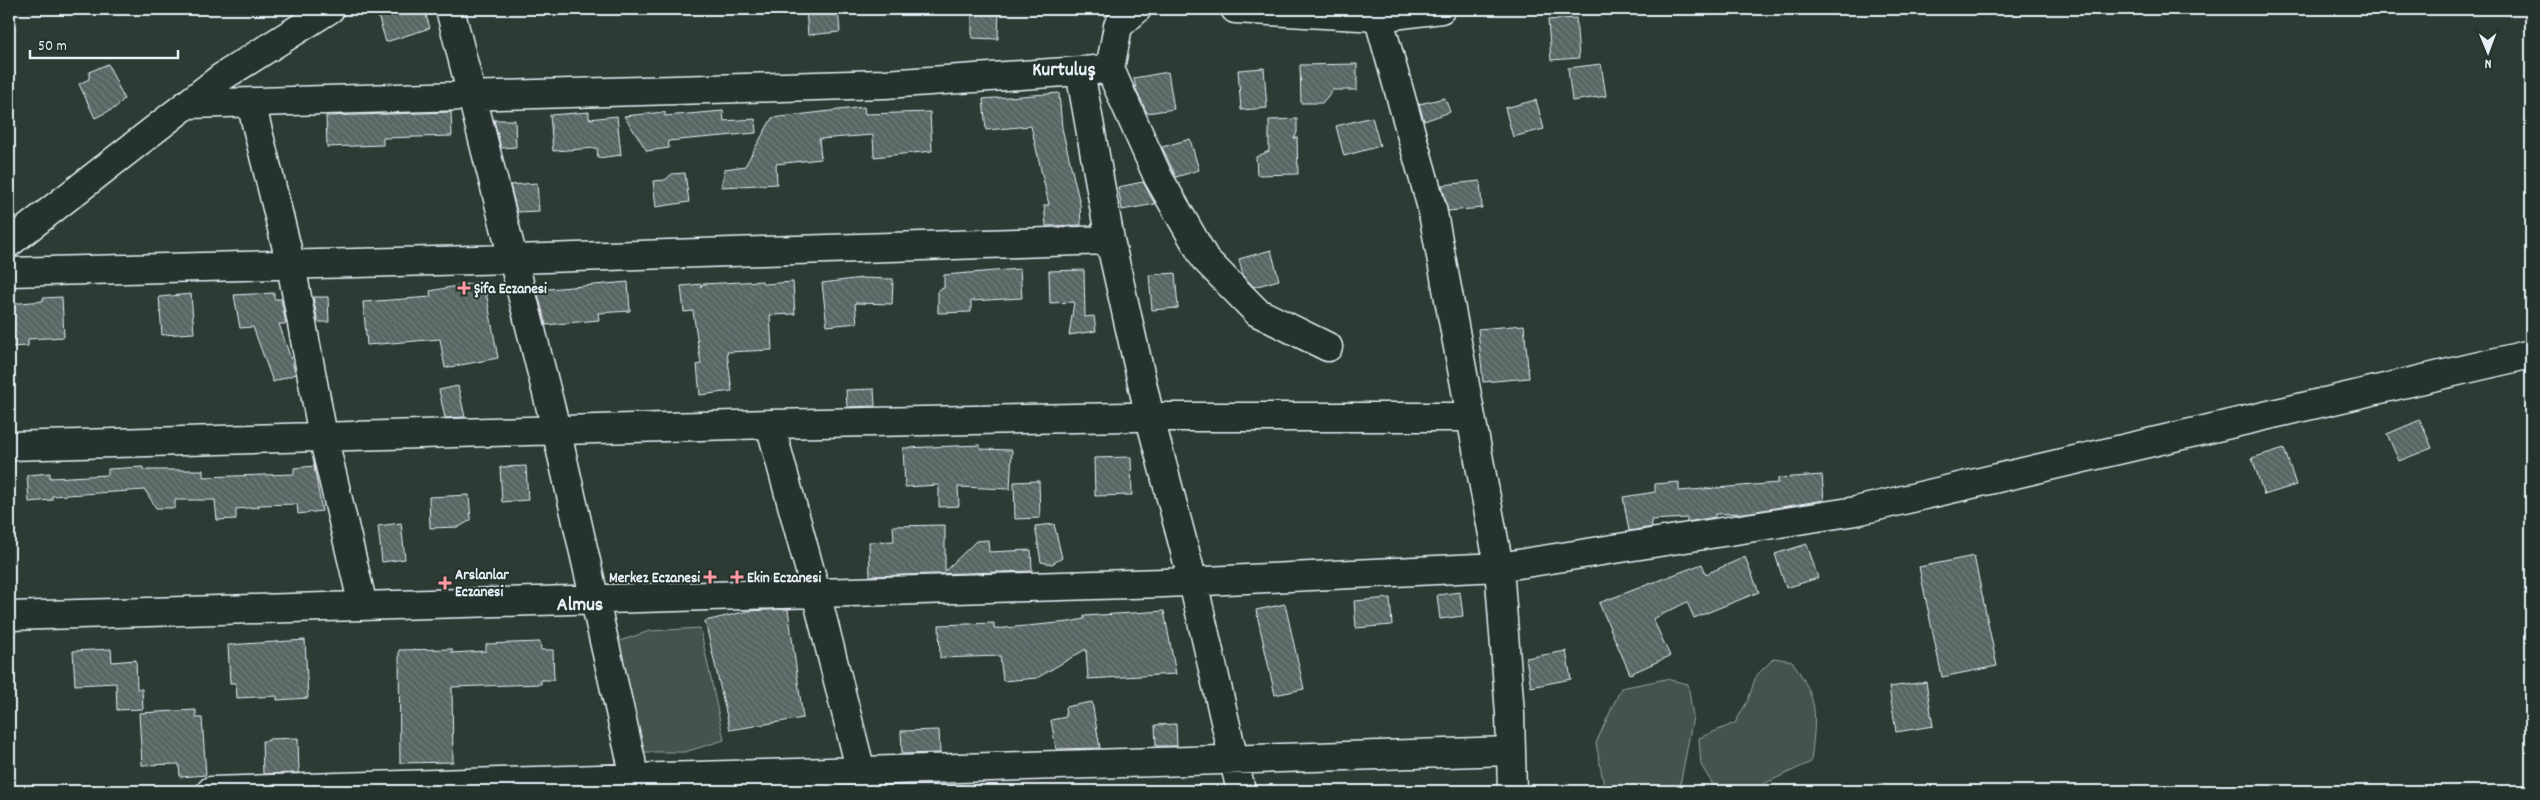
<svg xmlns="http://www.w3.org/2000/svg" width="2540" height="800" font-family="Dekko,sans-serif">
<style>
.green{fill:#45524e;stroke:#96a2a3}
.building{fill:url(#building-back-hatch);stroke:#e8f1f8}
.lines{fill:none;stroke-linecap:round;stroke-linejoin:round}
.minor-casing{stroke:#e8f1f8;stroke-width:31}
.minor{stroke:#26332d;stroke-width:28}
.poi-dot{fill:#ff9aa2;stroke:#26332d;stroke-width:2}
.labels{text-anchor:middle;stroke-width:4;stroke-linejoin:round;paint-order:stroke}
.poi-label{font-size:15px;font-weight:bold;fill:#e8f1f8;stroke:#26332d;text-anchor:start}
.district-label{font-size:20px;font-weight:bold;fill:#e8f1f8;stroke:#26332d}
</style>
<defs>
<pattern id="building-back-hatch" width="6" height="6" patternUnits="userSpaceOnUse" patternTransform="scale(1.25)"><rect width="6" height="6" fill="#596563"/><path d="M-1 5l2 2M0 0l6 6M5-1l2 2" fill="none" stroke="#717c7a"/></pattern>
</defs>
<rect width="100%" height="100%" fill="#2e3b35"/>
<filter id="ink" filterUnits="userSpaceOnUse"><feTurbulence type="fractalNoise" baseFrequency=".02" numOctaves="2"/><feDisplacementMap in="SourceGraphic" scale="10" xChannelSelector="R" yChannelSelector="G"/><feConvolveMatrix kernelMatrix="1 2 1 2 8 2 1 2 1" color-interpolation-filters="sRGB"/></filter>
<g filter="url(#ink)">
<!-- green -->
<path class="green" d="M700,628L724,740L685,752H643L616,642L650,631Z
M1774,658L1792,661C1820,702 1816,714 1811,762L1753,789L1717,791L1701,765L1699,738L1735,723L1748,700L1756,676Z
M1666,679L1688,684L1693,717L1679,791H1605L1596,743L1621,688Z"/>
<!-- building -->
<path class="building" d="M376,9H424L430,28L386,42Z
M806,9H838L840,32L808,35Z
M972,9H999L998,39L972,38Z
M1576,18L1579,58L1551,60L1548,20Z
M108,64L124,99L115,108L95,118L79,84L89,79V72Z
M1357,64V90H1333L1322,103H1301L1300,65Z
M1601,64L1606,96L1572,101L1568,68Z
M1264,68L1267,108L1241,110L1238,70Z
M1168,72L1174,109L1147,113L1136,89L1134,78Z
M1059,93L1062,128L1080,204L1081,225L1046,226L1044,205H1049L1031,126L986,130L983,99Z
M1445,98L1450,112L1424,121L1419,104Z
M1536,100L1544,129L1513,137L1505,108Z
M864,107L865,114L930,112L932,151L874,157L873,135L819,139L821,159L776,164L777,184L721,187L725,169L745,166L772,118Z
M723,111L724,121L755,119L756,133L668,141L669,148L647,151L624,116L665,112V116Z
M451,112L452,136L383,138V145L327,147L326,116Z
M589,112V119L617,116L621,155L598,158L597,148L553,151L550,115Z
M1372,117L1380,146L1344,156L1336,126Z
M1297,119V133L1294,138L1297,137L1298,174L1257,175L1256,157L1269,151V120Z
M494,120H515L516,147L501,148Z
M1190,139L1199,170L1176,177L1162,147Z
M685,173L689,202L656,207L653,181L665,180L672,174Z
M1480,181L1482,208L1448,211L1442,185Z
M1143,182L1155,204L1122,210L1118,187Z
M537,183L539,211L517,212L510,185Z
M1271,250L1279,280L1254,287L1243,276L1239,259Z
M1020,269L1022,298L971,301V312L938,313V290L944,288V275Z
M1084,270L1085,317L1094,316L1096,331L1069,335L1074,302L1050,303L1049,271Z
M1175,273L1178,308L1152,310L1149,275Z
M862,278L893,279L892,304L855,303L857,323L827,326L822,283Z
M484,281L498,358L445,368L440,339L367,345L363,302L431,297L430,291Z
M762,281L763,284L793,282L795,314L770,315L772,350L727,352L732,391L700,395L697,365L701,364L693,311L684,312L681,286L701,284V287L702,284Z
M628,282L630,311L598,313L599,320L546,325L537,290Z
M274,293V299H281L286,324H279L296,374L273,382L253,327L240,328L234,295Z
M191,294L194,333L162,335L159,297Z
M62,297L64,337L28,339V346L9,347V304L43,301V298Z
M313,297H328L329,322H318Z
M1524,325L1529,378L1483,382L1478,329Z
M458,386L465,417L445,418L439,390Z
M874,389L875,406L847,407L846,390Z
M2420,420L2432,448L2399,461L2387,434Z
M980,445V449L1012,450L1010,489L958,487L959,506L939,507V485L905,487L903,448Z
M2284,448L2296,485L2264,495L2252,458Z
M1131,457L1132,495L1095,496L1094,458Z
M314,466L322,511L298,514L297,504L258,505L259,507L236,509V519L217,520L215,500H175V508H156L145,490L52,496V500L29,502L27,475L50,473V478L108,475V469L143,467V470H203V477L294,474V468Z
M526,466L528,500L502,502L500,467Z
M1822,475L1824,500L1745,513L1715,514V517L1687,522V518L1651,520L1652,527L1629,531L1623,497L1655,492V484L1679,482V491L1778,483V478Z
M1039,481L1040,518L1015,519L1014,482Z
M469,495L471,520L459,527L430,528L429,497Z
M401,523L405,559L382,562L378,526Z
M1054,524L1062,558L1052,564L1041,562L1035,526Z
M945,525V571L976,541L988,540L989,552L1031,550L1032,571L870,576L869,542L894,541L893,526Z
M1807,544L1818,578L1786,588L1775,554Z
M1974,556L1997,666L1942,677L1919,567Z
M1745,557L1759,592L1694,618L1687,602L1653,619L1670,656L1630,674L1599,603L1702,564L1706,574Z
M1460,592L1463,616L1440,619L1437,595Z
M1390,598L1392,625L1356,628L1354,601Z
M1285,604L1304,689L1275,695L1256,610Z
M788,609L803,718L730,730L705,621L748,611Z
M1164,611L1176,674L1088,679L1086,649L1037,678L1003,681L1000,656L940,658L939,625L994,623V629L1069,622L1084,619V616Z
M305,640L308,698L277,700V696L237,698L236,683H230L228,645Z
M540,642L541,650H553L554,680H541V684L452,687L453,762L400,763L399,650L452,649V653L486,651V644Z
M111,649L112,662L136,660L137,689H142L143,709L117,710L116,683L75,685L73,651Z
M1566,651L1571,679L1531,687L1526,658Z
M1926,682L1933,726L1896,732L1889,687Z
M1092,702L1100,748L1056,749L1051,720L1066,717L1065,707Z
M196,710V718H202L206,775L180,777L179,764L142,765L139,713Z
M1176,724L1177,746H1156L1155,725Z
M939,730L940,753L902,754L901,731Z
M298,738L299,773L263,774L262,741H268L269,739Z"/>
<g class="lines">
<defs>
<path id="minor" d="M450,9L556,429L631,760L634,791
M1235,9L1378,17L1441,9
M1376,9L1432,208L1499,567L1510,714L1512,791
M1110,69L1158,177L1205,259L1257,312L1328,347
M1080,71L1110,240L1150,418L1193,582L1241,791
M251,103L291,265L323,436L363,606
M188,104L885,84L1110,69L1118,26L1137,9
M9,243L222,77L330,9
M9,272L514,259L1110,240
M770,424L816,593L861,772
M9,446L770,424L1127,417H1471
M9,616L1164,583L1499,567L1856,511L2531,354
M211,791L1511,751"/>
</defs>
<!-- minor casing -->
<use href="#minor" class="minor-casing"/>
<!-- minor -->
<use href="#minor" class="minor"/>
</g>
</g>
<!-- markers -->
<g class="poi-dot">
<path d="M461.5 280.5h5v5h5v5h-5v5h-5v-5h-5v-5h5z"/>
<path d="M707.5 569.5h5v5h5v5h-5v5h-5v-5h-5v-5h5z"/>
<path d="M734.5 569.5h5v5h5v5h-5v5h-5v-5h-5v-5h5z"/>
<path d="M442.5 575.5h5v5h5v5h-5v5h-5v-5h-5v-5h5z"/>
</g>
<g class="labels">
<!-- poi labels -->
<g class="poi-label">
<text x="474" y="293">Şifa Eczanesi</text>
<text x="455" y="579">Arslanlar<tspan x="455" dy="17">Eczanesi</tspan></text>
<text x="700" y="582" text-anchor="end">Merkez Eczanesi</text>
<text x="747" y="582">Ekin Eczanesi</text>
</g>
<!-- district labels -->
<g class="district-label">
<text x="1064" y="75">Kurtuluş</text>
<text x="580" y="610">Almus</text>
</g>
</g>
<!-- margin -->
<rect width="2540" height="800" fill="none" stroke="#26332d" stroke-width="30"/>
<rect x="15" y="15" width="2510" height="770" fill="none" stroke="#e8f1f8" stroke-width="2" filter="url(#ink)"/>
<!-- north arrow -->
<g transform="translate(2488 52) rotate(179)" stroke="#26332d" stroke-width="4" paint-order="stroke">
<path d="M0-4L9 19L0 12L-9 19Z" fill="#e8f1f8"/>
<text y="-8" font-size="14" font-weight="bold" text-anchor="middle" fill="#e8f1f8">N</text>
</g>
<!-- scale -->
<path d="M30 50v8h148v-8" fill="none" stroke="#e8f1f8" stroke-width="2.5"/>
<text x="38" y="50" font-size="15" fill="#e8f1f8" stroke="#26332d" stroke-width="4" paint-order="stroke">50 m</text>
</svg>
